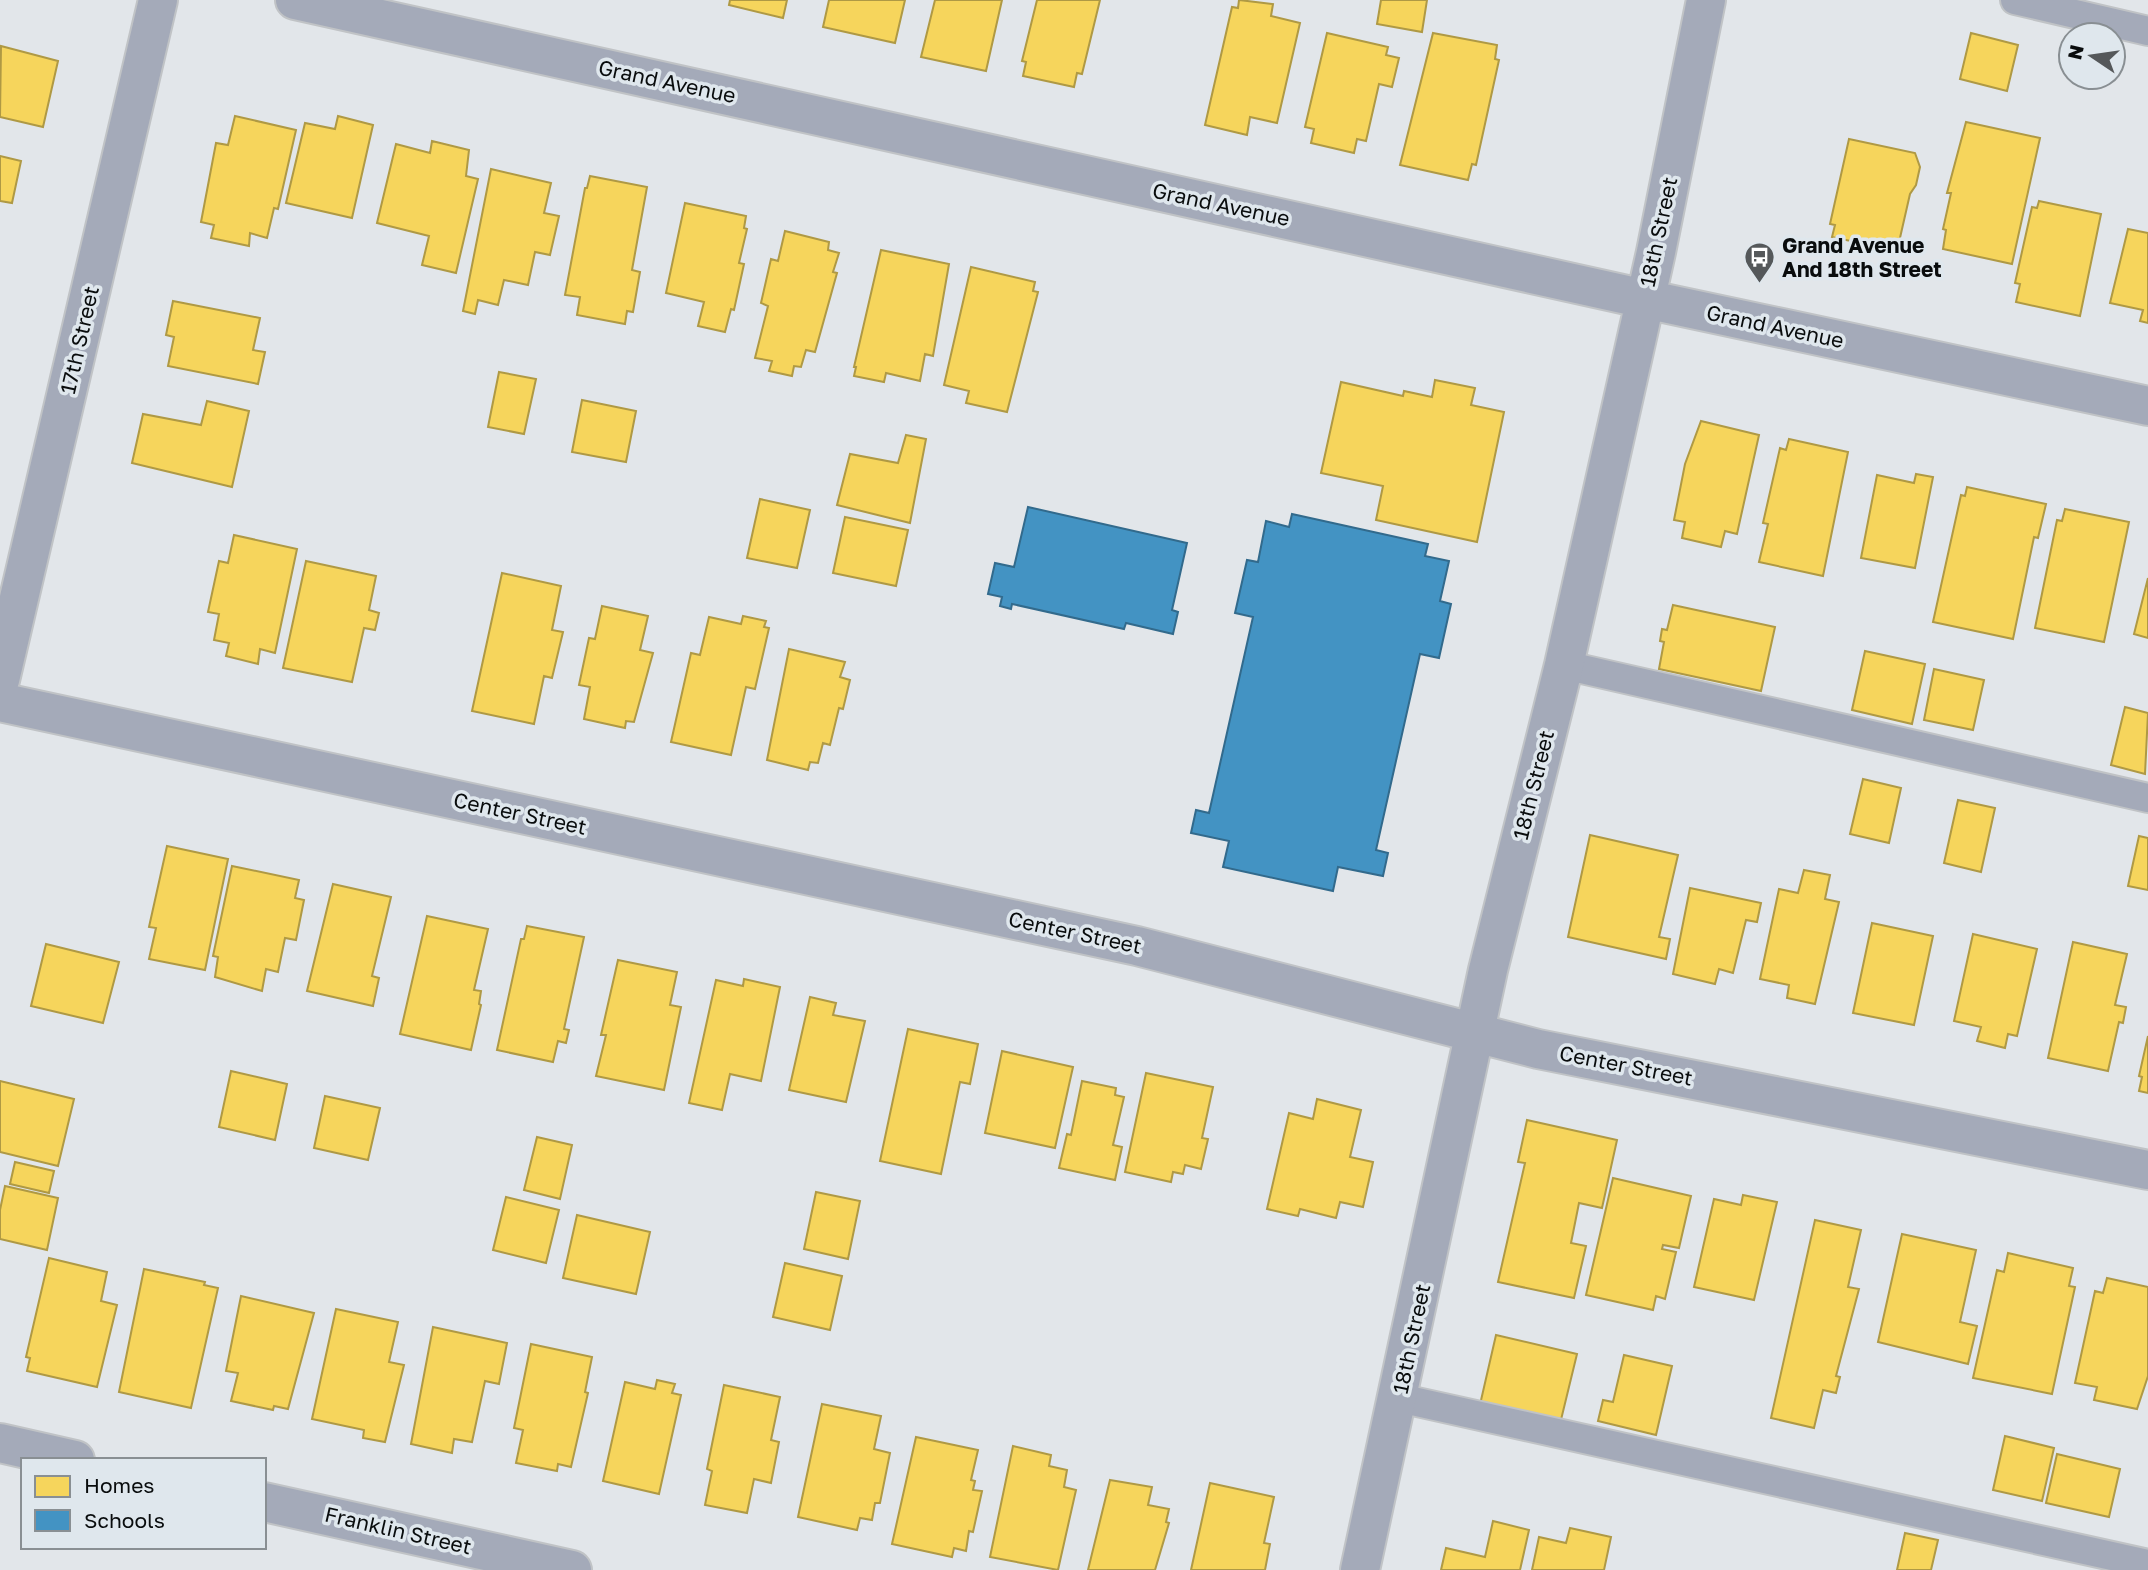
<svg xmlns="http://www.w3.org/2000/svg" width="2148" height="1570" font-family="'Golos Text',sans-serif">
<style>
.homes{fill:#f6d55c;stroke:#af9944;stroke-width:2}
.schools{fill:#4393c3;stroke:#326a8c;stroke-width:2}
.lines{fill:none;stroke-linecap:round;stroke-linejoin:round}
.lane-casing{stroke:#c0c3c6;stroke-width:32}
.street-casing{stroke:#c0c3c6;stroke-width:42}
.lane{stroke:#a4aab9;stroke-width:28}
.street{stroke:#a4aab9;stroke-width:38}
.labels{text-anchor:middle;stroke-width:7;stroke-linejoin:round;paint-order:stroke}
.street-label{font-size:21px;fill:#090c0d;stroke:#dfe7ed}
.poi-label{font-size:21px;font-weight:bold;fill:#090c0d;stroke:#dfe7ed;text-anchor:start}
</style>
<rect width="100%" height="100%" fill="#e2e6ea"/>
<!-- homes -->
<path class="homes" d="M730,0H787L783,18L729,5Z
M829,0H905L895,43L823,27Z
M935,0H1002L986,71L921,57Z
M1037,0H1100L1082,74L1077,73L1074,87L1023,76L1026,62L1022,61Z
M1239,0L1273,4L1271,16L1300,23L1277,123L1250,117L1247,135L1205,125L1232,7L1238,8Z
M1381,0H1427L1422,32L1377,24Z
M1327,33L1388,47L1386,55L1399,58L1392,87L1379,84L1366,141L1357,139L1354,153L1311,143L1314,129L1305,127Z
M1433,33L1497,45L1495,59L1499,60L1476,165L1472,164L1468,180L1400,165Z
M1971,33L2018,45L2007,91L1960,79Z
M1,46L58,61L43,127L0,117Z
M235,116L296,130L278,209L274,208L267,238L250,233L249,246L211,238L214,225L201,222L216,143L228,145Z
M338,116L373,125L352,218L286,203L305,123L335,129Z
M1966,122L2040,138L2012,264L1943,249L1946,230L1943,229L1951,193H1947Z
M1849,139L1915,153L1920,167L1916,185L1910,194L1897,251L1832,237L1835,225L1830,224Z
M432,141L469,150L466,176L478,179L456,273L422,265L429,236L377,223L396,144L430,153Z
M0,156L21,161L12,203L0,201Z
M491,169L551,183L544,213L559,216L550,255L535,252L528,285L504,280L498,305L478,300L475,314L463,311Z
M590,176L647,187L632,270L640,272L633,312L627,311L625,324L577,315L580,297L565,295L585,188H587Z
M2039,201L2101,214L2080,316L2016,302L2020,284L2015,283L2032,207L2037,208Z
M685,203L746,216L744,228L747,229L739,263L744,264L734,310L731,309L725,332L698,326L704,302L666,293Z
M2128,229L2148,233V323L2140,321L2143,310L2110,303Z
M785,231L829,242L828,250L839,253L833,272L837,273L815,352L806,350L801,367L794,366L792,376L769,371L772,361L755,358L768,306L761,303L771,259L778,261Z
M881,250L949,264L933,356L925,354L920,381L886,373L884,382L854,376L856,367H854Z
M971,267L1035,282L1033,291L1038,292L1007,412L966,403L969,391L944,385Z
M173,301L260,318L253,350L265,352L258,384L168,366L174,337L166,335Z
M499,372L536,379L524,434L488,427Z
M1435,380L1475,388L1471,405L1504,412L1477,542L1376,520L1383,486L1321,473L1341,382L1403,396L1404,391L1432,397Z
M582,400L636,411L626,462L572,452Z
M207,401L249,411L232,487L132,463L143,414L201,425Z
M1701,421L1759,435L1737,534L1725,531L1721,547L1682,538L1685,522L1674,520L1685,464Z
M906,435L926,439L910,523L837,505L850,454L898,463Z
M1789,439L1848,452L1823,576L1759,562L1768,524L1763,523L1780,448L1786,450Z
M1916,474L1933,477L1915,568L1861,558L1877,475L1914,483Z
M1967,487L2046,504L2038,538L2034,537L2013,639L1933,622L1961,495L1965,496Z
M760,499L810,510L797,568L747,558Z
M2065,509L2129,522L2104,642L2035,628L2057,520L2062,521Z
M845,517L908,530L896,586L833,573Z
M234,535L297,549L275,653L260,649L258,664L226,656L229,643L214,640L219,614L208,612L219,561L228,563Z
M306,561L376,576L369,610L379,613L375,630L364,628L352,682L283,668Z
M502,573L561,586L552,630L563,632L552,678L544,676L534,724L472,711Z
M2148,578V638L2134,634Z
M1673,605L1775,627L1761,691L1659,669L1664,642L1660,641L1662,629L1667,630Z
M602,606L648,616L640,650L653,653L634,722L626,721L625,728L584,719L590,687L579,685L589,638L595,639Z
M743,616L766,621L764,627L769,628L755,689L746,687L731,755L671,742L691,653L700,655L709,617L741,624Z
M789,649L845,662L840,677L850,680L843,709L839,708L830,745L823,743L818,763L810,762L808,770L767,760Z
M1865,651L1925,664L1912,724L1852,710Z
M1934,669L1984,680L1973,730L1924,720Z
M2125,707L2148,713L2145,774L2111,765Z
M1863,779L1901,788L1889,843L1850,834Z
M1958,800L1995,808L1981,872L1944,863Z
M1590,835L1678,855L1659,937L1670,939L1666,959L1568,937Z
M2139,836L2148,838V890L2128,886Z
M167,846L228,859L205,970L149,959L156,928L149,927Z
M232,866L299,880L295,898L304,900L296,940L285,938L278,972L266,969L262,991L215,977L218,957L213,956Z
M1804,870L1830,875L1825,899L1839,902L1815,1004L1787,998L1789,985L1760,979L1779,889L1798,893Z
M333,884L391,897L372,976L379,978L373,1006L307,991Z
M1690,888L1761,903L1757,922L1746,920L1733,973L1719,969L1715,984L1673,974Z
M427,916L488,929L474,990L481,991L479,1004L481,1005L471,1050L400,1034Z
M1872,923L1933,936L1914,1025L1853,1013Z
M527,926L584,937L564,1029L569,1030L566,1043L558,1041L553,1062L497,1050L521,939H524Z
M1973,934L2037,949L2017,1036L2008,1034L2005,1048L1977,1041L1981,1027L1954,1021Z
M2073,942L2127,954L2115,1005L2126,1007L2123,1023L2119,1022L2108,1071L2048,1058Z
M46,944L119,962L103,1023L31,1006Z
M618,960L677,972L670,1005L681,1007L664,1090L596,1076L606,1035H601Z
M744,979L780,987L761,1081L730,1074L722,1110L689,1103L716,980L743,986Z
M810,997L836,1003L833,1015L865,1021L846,1102L789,1090Z
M908,1029L978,1044L970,1084L960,1082L941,1174L880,1161Z
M2148,1036V1093L2139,1091L2142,1077L2139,1076Z
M1002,1051L1073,1067L1055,1148L985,1133Z
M231,1071L287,1084L275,1140L219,1127Z
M1146,1073L1213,1087L1202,1138L1208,1139L1201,1169L1185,1165L1183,1174L1173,1172L1171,1182L1125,1172Z
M0,1081L74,1099L58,1166L0,1152Z
M1082,1081L1116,1088L1115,1095L1124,1097L1113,1145L1122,1147L1115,1180L1059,1168L1067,1134L1071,1135Z
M325,1096L380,1108L368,1160L314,1148Z
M1317,1099L1361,1110L1350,1157L1373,1162L1363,1207L1340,1202L1336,1218L1300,1209L1298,1216L1267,1209L1289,1113L1313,1119Z
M1527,1120L1617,1140L1602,1208L1579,1203L1571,1243L1586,1246L1574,1298L1498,1282L1525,1163L1518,1162Z
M537,1137L572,1145L560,1199L524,1190Z
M15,1162L54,1171L49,1193L10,1184Z
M1613,1178L1691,1196L1679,1248L1663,1245L1662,1249L1676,1252L1665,1299L1656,1296L1653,1310L1586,1295Z
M5,1186L58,1198L47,1250L0,1239V1210Z
M816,1192L860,1201L848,1259L804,1249Z
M1743,1195L1777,1202L1754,1300L1694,1287L1714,1199L1741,1205Z
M506,1197L559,1210L546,1263L493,1250Z
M577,1215L650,1232L636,1294L563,1278Z
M1815,1220L1861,1230L1848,1287L1859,1289L1836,1376L1840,1377L1836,1393L1823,1390L1814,1428L1771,1418Z
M1902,1234L1976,1250L1960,1322L1977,1326L1968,1364L1878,1342Z
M2008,1253L2073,1268L2069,1286L2075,1287L2052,1394L1973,1378L1997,1270L2004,1272Z
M49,1258L107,1272L101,1301L117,1305L97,1387L27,1371L30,1358L26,1357Z
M785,1263L842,1276L830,1330L773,1317Z
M144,1269L205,1282L204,1285L218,1288L191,1408L119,1392Z
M2107,1278L2148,1287V1376L2137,1409L2094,1400L2097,1387L2075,1383L2095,1291L2103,1293Z
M241,1296L314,1313L288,1409L274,1406L273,1410L231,1401L238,1373L226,1371Z
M336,1309L398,1322L389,1362L404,1365L385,1442L363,1438L364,1430L312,1419Z
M433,1327L507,1343L499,1384L485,1381L472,1442L454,1439L452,1453L411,1444Z
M1496,1335L1577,1354L1559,1428L1479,1409Z
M531,1344L592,1357L585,1392L588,1393L571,1467L558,1464L557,1471L516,1463L523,1430L514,1428Z
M1624,1355L1672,1366L1656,1435L1598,1421L1603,1400L1613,1402Z
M657,1380L675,1384L672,1393L681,1395L659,1494L603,1481L625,1382L655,1389Z
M724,1385L780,1397L771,1440L779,1442L771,1483L754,1479L747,1513L705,1505L712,1471L707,1469Z
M822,1404L881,1416L874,1449L890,1453L880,1503H875L872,1520L860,1518L857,1530L798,1517Z
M2005,1436L2054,1448L2042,1501L1993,1490Z
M916,1437L978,1450L971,1480L975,1481L973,1490L982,1491L973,1532L969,1531L966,1551L954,1548L952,1557L892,1544Z
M1013,1446L1051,1455L1049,1466L1067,1470L1064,1487L1076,1490L1058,1570L990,1557Z
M2057,1454L2120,1469L2109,1517L2046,1503Z
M1110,1480L1152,1487L1148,1505L1169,1509L1166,1522L1169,1523L1155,1570H1088Z
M1210,1483L1274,1497L1264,1543L1270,1544L1265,1570H1191Z
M1493,1521L1529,1530L1520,1570H1441L1446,1548L1485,1557Z
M1570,1528L1611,1537L1604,1570H1532L1539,1537L1566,1543Z
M1905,1533L1938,1540L1931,1570H1897Z"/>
<!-- schools -->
<path class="schools" d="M1028,507L1187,543L1172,610L1178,612L1173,634L1126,623L1124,629L1012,604L1011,609L1000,606L1002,597L988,594L995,563L1014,567Z
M1292,514L1428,544L1425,556L1449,561L1440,601L1451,604L1439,658L1420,654L1376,850L1388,853L1383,876L1338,867L1333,891L1223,867L1229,841L1191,833L1196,810L1209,813L1253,617L1235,613L1247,560L1258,562L1266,521L1289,527Z"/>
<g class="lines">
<defs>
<path id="lane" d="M2015,0L2148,31
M1564,665L2148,798
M1399,1398L2148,1564"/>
<path id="street" d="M295,0L1645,299L2148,406
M0,680L158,0
M0,702L1137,946L1538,1049L2148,1170
M0,1443L75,1460
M264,1502L572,1570
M1360,1570L1488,970L1564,665L1656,252L1706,0"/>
</defs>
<!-- lane casing -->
<use href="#lane" class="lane-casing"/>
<!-- street casing -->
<use href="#street" class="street-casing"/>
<!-- lane -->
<use href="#lane" class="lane"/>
<!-- street -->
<use href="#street" class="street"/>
</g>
<!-- icons -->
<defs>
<symbol id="bus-pin" viewBox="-11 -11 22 30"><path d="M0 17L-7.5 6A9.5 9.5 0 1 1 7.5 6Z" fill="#55585a" stroke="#dfe7ed"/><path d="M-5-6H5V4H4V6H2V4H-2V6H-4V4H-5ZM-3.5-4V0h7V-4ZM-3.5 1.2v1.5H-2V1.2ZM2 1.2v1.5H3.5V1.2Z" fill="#fff"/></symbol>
</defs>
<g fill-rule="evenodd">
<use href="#bus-pin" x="1742" y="240" width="35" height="47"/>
</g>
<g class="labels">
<!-- street labels -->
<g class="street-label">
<text transform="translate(667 82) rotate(12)" y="7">Grand Avenue</text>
<text transform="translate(1221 205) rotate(12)" y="7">Grand Avenue</text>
<text transform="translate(1659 232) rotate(-78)" y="7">18th Street</text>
<text transform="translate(1775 327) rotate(12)" y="7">Grand Avenue</text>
<text transform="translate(80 340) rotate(-77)" y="7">17th Street</text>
<text transform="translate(1534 785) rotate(-76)" y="7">18th Street</text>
<text transform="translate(520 814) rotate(12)" y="7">Center Street</text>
<text transform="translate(1075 933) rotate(12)" y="7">Center Street</text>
<text transform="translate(1626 1066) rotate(11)" y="7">Center Street</text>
<text transform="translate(1412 1339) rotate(-78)" y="7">18th Street</text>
<text transform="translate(398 1531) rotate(13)" y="7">Franklin Street</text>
</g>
<!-- poi labels -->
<g class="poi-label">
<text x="1782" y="253">Grand Avenue<tspan x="1782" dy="24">And 18th Street</tspan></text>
</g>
</g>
<!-- legend -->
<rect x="21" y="1458" width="245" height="91" fill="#dfe7ed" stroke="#898f93" stroke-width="2"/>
<rect x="35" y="1476" width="35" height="21" fill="#f6d55c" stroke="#898f93" stroke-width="2"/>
<text x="84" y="1493" font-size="21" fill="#090c0d">Homes</text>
<rect x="35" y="1510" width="35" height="21" fill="#4393c3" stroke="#898f93" stroke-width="2"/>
<text x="84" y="1528" font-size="21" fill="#090c0d">Schools</text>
<!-- north arrow -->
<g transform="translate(2092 56) rotate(283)"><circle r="33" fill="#dfe7ed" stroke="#898f93" stroke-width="2"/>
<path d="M0-5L12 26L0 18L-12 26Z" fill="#55585a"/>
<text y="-10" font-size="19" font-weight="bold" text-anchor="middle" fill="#090c0d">N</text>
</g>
</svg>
